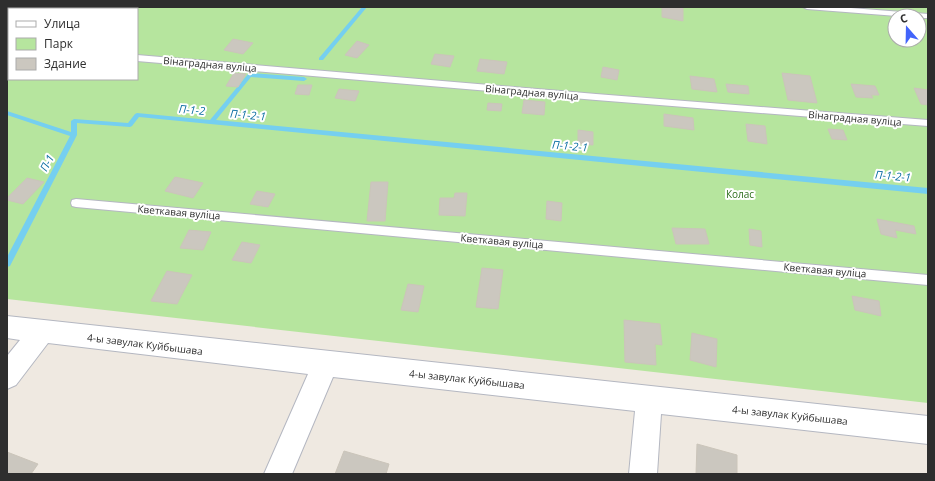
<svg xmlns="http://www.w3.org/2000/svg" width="935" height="481" font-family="'Open Sans',sans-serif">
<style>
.green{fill:#b6e59e;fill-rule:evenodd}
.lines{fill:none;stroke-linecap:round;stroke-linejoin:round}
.stream{fill:#75cff0;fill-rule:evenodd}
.building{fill:#cbc7bf;stroke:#cbc5ba}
.service-casing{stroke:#b4b7c1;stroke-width:2}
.minor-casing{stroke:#b4b7c1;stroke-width:2}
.service{fill:#fff;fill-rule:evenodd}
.minor{fill:#fff;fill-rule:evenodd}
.labels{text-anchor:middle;stroke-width:4;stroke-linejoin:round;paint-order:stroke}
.street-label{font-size:10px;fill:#2e2e2e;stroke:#fff}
.park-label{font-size:10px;fill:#2c6e1b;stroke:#fff}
.water-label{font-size:11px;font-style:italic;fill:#0d6fa3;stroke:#fff}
</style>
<rect width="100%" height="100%" fill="#efe9e1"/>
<!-- green -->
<path class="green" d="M7,7H928V403L7,299ZM9,9H137V79H9ZM895,16H919V40H895Z"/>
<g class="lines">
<!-- stream -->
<path class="stream" d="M362,7H367L323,60H319V58Z
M250,73L304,77L307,79L304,81L251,77L216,120L928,188V194L139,117L132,126L130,127L77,123V135L10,266L7,267V257L70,136L7,115V111L71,132V121L74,119L128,123L135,114L137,113L210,120L248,74Z"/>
</g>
<!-- building -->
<path class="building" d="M662,7H683V21L662,17Z
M233,39L253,43L243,54L224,50Z
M357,41L369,45L357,58L345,55Z
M435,54L454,56L450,67L431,64Z
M480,59L507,62L504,74L477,71Z
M603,67L619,70L617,80L601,77Z
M234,73L246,74L238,87L226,86Z
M782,73L810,76L817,103L788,100Z
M690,76L714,79L717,92L692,89Z
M726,84L748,86L749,94L728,92Z
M851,84L875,86L879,95H871L873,98L856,97Z
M298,85H312L309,95L295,94Z
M914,88L928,90V105L921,104Z
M339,89L359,91L355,101L335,98Z
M524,100L545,102L544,115L522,113Z
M488,103L502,104L501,111L487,110Z
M664,114L693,118L694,130L664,126Z
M746,124L765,126L767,144L748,141Z
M828,129L843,130L847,140L832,139Z
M578,130L593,132V145L578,144Z
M175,177L203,183L193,198L165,191Z
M27,178L44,182L23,204L7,200V198Z
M371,182H388L385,221H367Z
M257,191L275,194L268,207L250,204Z
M455,193H467L465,216L439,215L440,198H454Z
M547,201L562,203L561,221L546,219Z
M877,219L914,226L916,234L895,230L897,238L881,234Z
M672,228L705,229L709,244H676Z
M749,229L761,231L762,247L750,245Z
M189,230L211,232L203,250L180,248Z
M242,242L260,245L251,263L232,260Z
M482,268L503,270L498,309L476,307Z
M167,271L192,275L177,304L151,301Z
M408,284L424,286L418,312L401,310Z
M852,296L879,301L881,316L855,310Z
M624,320L660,324L662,345L655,344L656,365L625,362Z
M692,333L717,339L716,367L690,360Z
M697,444L737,455V474H696Z
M344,451L389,464L386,474H335Z
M7,452L38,464L31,474H7Z"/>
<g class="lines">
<defs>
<path id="service" d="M74,7H83L81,9H72Z
M803,7H838L928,14V18H919V16H897L807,9Z
M7,17H9V22H7Z
M137,55L596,94L928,120V126L596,100L137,61Z
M76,199L928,275V285L76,207L72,206L71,203L72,200Z"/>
<path id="minor" d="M7,316L928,416V444L661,414L657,474H629L635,411L333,377L292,474H264L308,374L48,343L16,385L7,389V356L20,340L7,338Z"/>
</defs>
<!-- service casing -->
<use href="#service" class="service-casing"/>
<!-- minor casing -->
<use href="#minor" class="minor-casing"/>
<!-- service -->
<use href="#service" class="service"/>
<!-- minor -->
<use href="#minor" class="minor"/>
</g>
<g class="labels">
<!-- street labels -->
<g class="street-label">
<text transform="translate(210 64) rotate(5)" y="4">Вінаградная вуліца</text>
<text transform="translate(532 92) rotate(5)" y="4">Вінаградная вуліца</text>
<text transform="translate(855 118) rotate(5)" y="4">Вінаградная вуліца</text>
<text transform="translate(179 212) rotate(5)" y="4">Кветкавая вуліца</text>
<text transform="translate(502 241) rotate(5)" y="4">Кветкавая вуліца</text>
<text transform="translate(825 270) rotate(5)" y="4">Кветкавая вуліца</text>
<text transform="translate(145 344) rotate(7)" y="4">4-ы завулак Куйбышава</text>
<text transform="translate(467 379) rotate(6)" y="4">4-ы завулак Куйбышава</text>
<text transform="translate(790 415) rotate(6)" y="4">4-ы завулак Куйбышава</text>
</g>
<!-- park labels -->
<g class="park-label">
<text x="740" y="198">Колас</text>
</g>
<!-- water labels -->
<g class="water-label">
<text transform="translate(192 110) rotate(5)" y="4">П-1-2</text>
<text transform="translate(248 115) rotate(5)" y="4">П-1-2-1</text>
<text transform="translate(570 146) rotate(5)" y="4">П-1-2-1</text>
<text transform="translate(47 163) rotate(-62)" y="4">П-1</text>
<text transform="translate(893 176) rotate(5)" y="4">П-1-2-1</text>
</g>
</g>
<!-- border -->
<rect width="935" height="481" fill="none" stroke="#2e2e2e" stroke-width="16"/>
<!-- legend -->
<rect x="8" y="8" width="130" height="72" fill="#ffffff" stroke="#ababab"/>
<rect x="16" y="21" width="20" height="6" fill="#ffffff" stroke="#ababab"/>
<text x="44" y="28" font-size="12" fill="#2e2e2e">Улица</text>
<rect x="16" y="38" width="20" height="12" fill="#b6e59e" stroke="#ababab"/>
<text x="44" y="48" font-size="12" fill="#2e2e2e">Парк</text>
<rect x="16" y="58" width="20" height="12" fill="#cbc7bf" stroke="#ababab"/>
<text x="44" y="68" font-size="12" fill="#2e2e2e">Здание</text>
<!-- north arrow -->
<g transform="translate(907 28) rotate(340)"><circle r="19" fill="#ffffff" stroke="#ababab"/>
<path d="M0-3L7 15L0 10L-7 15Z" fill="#4264fb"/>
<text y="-6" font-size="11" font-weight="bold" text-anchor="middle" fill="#2e2e2e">С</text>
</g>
</svg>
